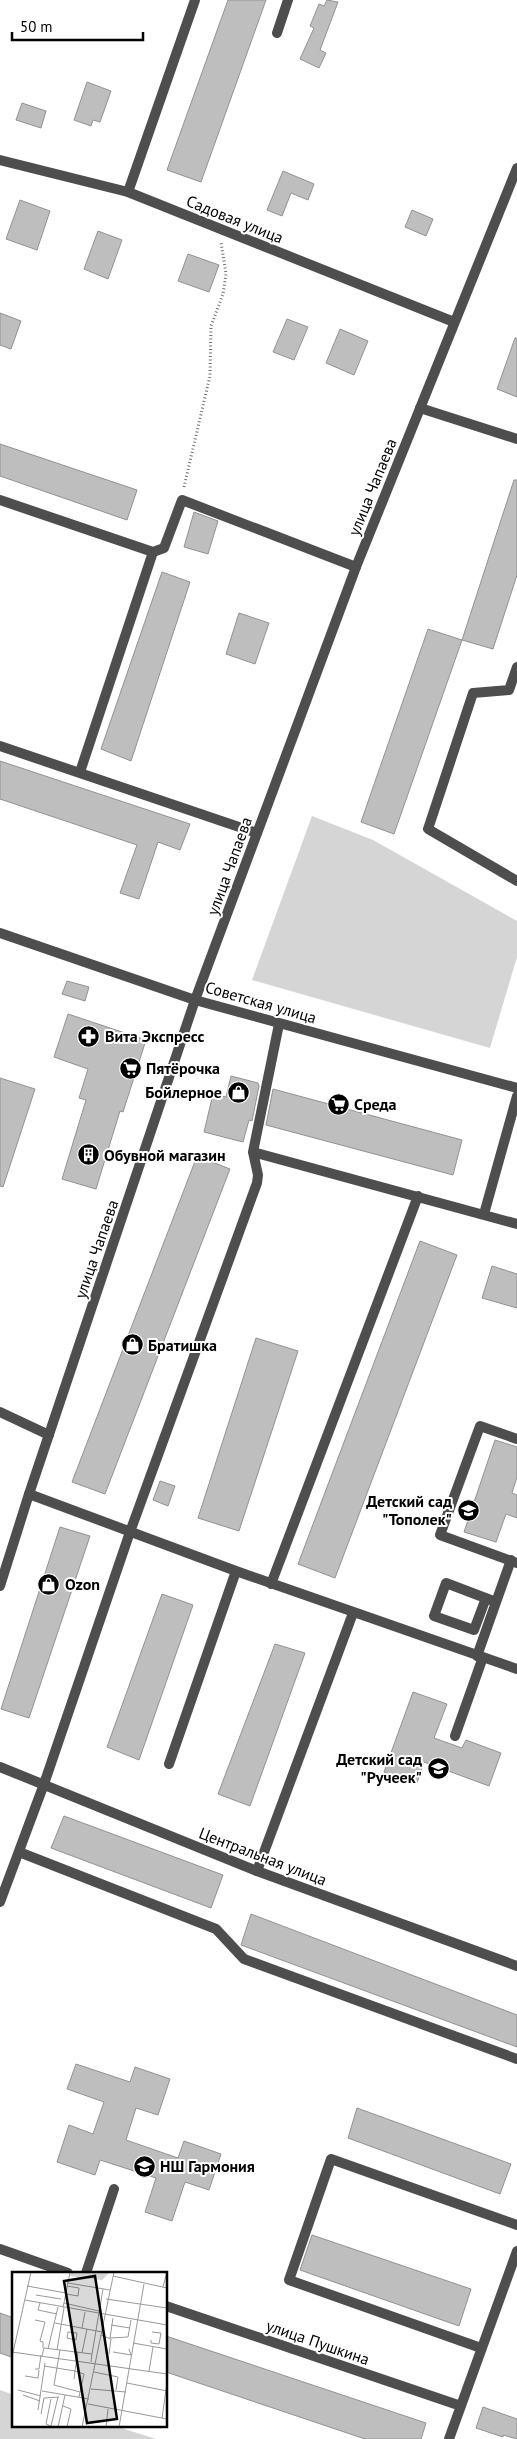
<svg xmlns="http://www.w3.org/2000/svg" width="517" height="2439" font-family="'PT Sans',sans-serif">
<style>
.green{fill:#d5d5d5}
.building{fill:#bebebe;stroke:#929292}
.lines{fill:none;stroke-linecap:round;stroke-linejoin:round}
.path{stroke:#707070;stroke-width:3;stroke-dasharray:1 2.5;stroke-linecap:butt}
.service{stroke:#4e4e4e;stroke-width:10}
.minor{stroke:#4e4e4e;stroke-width:10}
.tertiary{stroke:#4e4e4e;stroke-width:10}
.labels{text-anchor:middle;stroke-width:4;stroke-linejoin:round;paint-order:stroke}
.street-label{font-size:16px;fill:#000;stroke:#fff}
.poi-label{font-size:16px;font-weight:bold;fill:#000;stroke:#fff;text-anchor:start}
.inset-road{fill:none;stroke:#999;stroke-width:1}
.view{fill:#000;fill-opacity:0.15;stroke:#000;stroke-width:2.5}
.inset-edge{fill:none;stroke:#000;stroke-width:2.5}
</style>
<rect width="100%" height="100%" fill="#fff"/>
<!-- green -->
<path class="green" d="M312,816L373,840L517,921V957L490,1048L252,980Z
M0,2390L14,2395V2425H112L156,2439H0Z"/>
<!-- building -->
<path class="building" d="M228,0H266L201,182L167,170Z
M327,0L338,2L320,50L326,53L319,68L300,59L314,28L310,26L319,4L324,6Z
M87,82L111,91L100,122L93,120L91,126L74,120Z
M22,103L46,111L41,128L16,120Z
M283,171L314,184L308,200L291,193L282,216L267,210Z
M20,200L50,211L37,250L6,239Z
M412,210L433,219L426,236L405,227Z
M98,231L122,240L108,279L84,269Z
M188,254L219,265L209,292L178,281Z
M0,313L21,321L11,349L0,345Z
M287,319L308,327L294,360L273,352Z
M340,329L368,341L354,375L326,363Z
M515,338H517V397L497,389Z
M0,444L137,490L127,520L0,476Z
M514,480H517V575L493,649L462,640Z
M194,512L218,521L208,554L184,547Z
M162,572L190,582L131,761L101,749Z
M239,613L269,623L255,664L226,654Z
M428,629L462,640L394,834L361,822Z
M0,761L190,824L180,850L158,842L139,899L120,893L137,845L0,799Z
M67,981L89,987L85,1001L62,994Z
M68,1014L146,1040L123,1112L120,1111L96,1189L62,1179L86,1100L79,1098L88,1069L54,1057Z
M231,1076L258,1083L259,1086L252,1121L249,1120L243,1142L204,1132L213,1094L226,1097Z
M0,1078L35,1089L3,1187L0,1186Z
M273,1089L462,1140L453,1175L266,1125Z
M197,1156L230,1169L105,1494L72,1482Z
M420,1241L457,1255L335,1578L298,1564Z
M492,1266L517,1274V1308L482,1298Z
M256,1338L298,1351L239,1531L198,1518Z
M495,1440L517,1447V1477L512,1493L517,1495V1518L506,1514L496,1542L464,1532Z
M160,1481L175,1486L168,1506L153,1500Z
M60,1527L90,1536L29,1718L1,1709Z
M162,1594L193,1605L139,1760L107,1747Z
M275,1644L305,1653L250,1806L218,1794Z
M413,1692L447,1704L434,1738L462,1748L466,1740L501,1753L489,1786L424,1762L417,1783L384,1772Z
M64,1816L223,1875L211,1908L51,1848Z
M251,1914L517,2015V2047L241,1945Z
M76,2064L130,2082L135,2067L170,2079L158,2115L136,2108L126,2140L178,2158L184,2141L221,2154L209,2190L185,2182L172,2221L145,2212L156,2178L100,2160L95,2175L57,2162L69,2125L93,2134L104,2102L67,2089Z
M357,2108L511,2164L500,2194L348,2138Z
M312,2235L471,2289L459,2326L300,2270Z
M0,2313L14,2318V2358L0,2353Z
M166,2336L426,2423L421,2439H365L166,2372Z
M483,2407L517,2419V2439L503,2435V2437L476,2428Z"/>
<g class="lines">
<!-- path -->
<path class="path" d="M184,487L210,376L211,326L223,294L226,274L221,242"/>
<!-- service -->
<path class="service" d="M277,33L288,0
M128,192L195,0
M0,500L153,552L164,548L182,500L356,567
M517,667L509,690L473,693L428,829L517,881
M0,746L257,833
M80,772L153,552
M279,1024L253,1152L517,1224
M484,1214L517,1096
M0,1412L49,1435
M517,1439L480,1426L440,1535L517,1563
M29,1494L236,1571L517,1669
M271,1584L418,1196
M486,1598L474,1630L434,1616L446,1583L496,1602
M477,1656L511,1560
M455,1736L483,1657
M169,1764L236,1571
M19,1852L216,1929L244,1959L517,2059
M257,1871L353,1613
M0,1902L44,1784L130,1532L257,1183L258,1175L253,1152
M86,2273L114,2189
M481,2348L289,2280L331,2159L517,2225"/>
<!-- minor -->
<path class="minor" d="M0,160L128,192L454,322
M420,408L517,439
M0,1586L29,1494L195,1000
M0,1767L257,1871L517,1966
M0,2249L68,2273
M166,2306L461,2406
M449,2439L517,2251"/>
<!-- tertiary -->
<path class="tertiary" d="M0,933L195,1000L517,1088
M195,1000L356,567L517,168"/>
</g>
<!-- icons -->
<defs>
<symbol id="pharmacy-disc" viewBox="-11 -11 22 22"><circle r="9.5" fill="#000" stroke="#fff"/><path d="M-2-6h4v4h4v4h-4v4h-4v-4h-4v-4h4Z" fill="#fff"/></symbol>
<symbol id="supermarket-disc" viewBox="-11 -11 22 22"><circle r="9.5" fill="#000" stroke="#fff"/><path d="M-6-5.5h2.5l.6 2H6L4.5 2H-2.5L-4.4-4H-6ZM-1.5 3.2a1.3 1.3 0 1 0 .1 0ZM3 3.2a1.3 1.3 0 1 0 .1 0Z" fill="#fff"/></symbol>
<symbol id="shop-disc" viewBox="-11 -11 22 22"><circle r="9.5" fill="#000" stroke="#fff"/><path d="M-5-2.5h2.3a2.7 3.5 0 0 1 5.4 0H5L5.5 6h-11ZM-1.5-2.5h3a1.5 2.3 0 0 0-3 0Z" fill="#fff"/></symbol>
<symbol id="building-disc" viewBox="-11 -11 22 22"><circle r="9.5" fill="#000" stroke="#fff"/><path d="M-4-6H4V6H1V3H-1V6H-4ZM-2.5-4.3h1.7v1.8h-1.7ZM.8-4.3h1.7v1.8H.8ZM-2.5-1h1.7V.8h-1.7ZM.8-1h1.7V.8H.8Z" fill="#fff"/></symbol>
<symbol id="school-disc" viewBox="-11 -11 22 22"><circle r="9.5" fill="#000" stroke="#fff"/><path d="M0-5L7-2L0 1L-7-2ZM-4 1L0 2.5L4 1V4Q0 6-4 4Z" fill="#fff"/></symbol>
</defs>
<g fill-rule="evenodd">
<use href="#pharmacy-disc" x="76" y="1024" width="25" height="25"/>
<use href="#supermarket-disc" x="118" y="1056" width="25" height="25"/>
<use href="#shop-disc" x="226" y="1080" width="25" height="25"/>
<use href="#supermarket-disc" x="326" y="1092" width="25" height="25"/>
<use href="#building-disc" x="76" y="1142" width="25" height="25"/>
<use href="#shop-disc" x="120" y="1332" width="25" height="25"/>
<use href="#school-disc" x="456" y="1498" width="25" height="25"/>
<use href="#shop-disc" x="36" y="1572" width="25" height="25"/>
<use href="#school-disc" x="426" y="1756" width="25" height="25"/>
<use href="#school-disc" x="132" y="2154" width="25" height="25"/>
</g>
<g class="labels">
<!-- street labels -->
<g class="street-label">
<text transform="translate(235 219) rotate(22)" y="6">Садовая улица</text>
<text transform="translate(372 487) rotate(-68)" y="6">улица Чапаева</text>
<text transform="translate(229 866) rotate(-70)" y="6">улица Чапаева</text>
<text transform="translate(261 1002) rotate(16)" y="6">Советская улица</text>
<text transform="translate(96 1249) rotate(-71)" y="6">улица Чапаева</text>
<text transform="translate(263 1856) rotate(21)" y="6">Центральная улица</text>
<text transform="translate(318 2342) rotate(19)" y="6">улица Пушкина</text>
</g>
<!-- poi labels -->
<g class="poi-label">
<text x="105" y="1042">Вита Экспресс</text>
<text x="146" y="1074">Пятёрочка</text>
<text x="222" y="1098" text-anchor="end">Бойлерное</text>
<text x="354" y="1110">Среда</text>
<text x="104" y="1161">Обувной магазин</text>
<text x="148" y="1351">Братишка</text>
<text x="452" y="1507" text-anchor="end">Детский сад<tspan x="452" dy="18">"Тополек"</tspan></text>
<text x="65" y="1590">Ozon</text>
<text x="422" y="1765" text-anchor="end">Детский сад<tspan x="422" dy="18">"Ручеек"</tspan></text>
<text x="160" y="2172">НШ Гармония</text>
</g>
</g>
<!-- overview -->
<g transform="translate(12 2272)">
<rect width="155" height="155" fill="#fff"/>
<path d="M59,0H95L97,1L90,8L58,4Z" fill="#d5d5d5"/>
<path class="inset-road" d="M101,4L155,16M56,11L98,18M15,14L54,21M151,15L155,0M54,22L66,24L67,16L55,14M24,23L49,27M94,27L155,36M13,28L155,53M28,31L26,38L45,42M52,31L87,39M51,36L58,0M101,46L98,66L116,65L119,48M23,48L33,50L28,69L31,70V76M43,51L90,60M99,53L118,56M70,56L73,40M56,60L65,61L64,68L55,66ZM89,63L99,67L97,82M139,68V71L147,72L149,61L140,60M121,71L155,77M36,77L46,35M45,78L52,36M48,78L42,113L68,120M0,80L155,102M101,80L119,83L117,77M70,81L75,57M80,82L91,17M30,84L32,76L80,82L79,90M0,85L19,0M32,94L63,99L66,80M23,97H27L29,83M137,99L141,75M82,100L106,105L104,118M13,104L26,106L27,98M62,107L63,99L72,102L67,125M115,111L155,119M79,117L114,120M6,118L29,124M30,119L77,127M11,123L28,129M39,127L34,152L39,154L46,125M76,132L155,147M51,134L59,137L55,155M26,138L33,91M29,142L32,126L47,125M150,146L155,111M46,155L53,123M70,155L102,0M94,155L96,137M107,155L132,12"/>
<path class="view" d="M83,4L105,147L75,151L52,9Z"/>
<rect width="155" height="155" class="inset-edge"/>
</g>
<!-- scale -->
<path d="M12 32v8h131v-8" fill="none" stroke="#000000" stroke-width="2.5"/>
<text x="20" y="32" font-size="15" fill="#000000" stroke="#ffffff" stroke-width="4" paint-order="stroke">50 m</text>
</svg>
